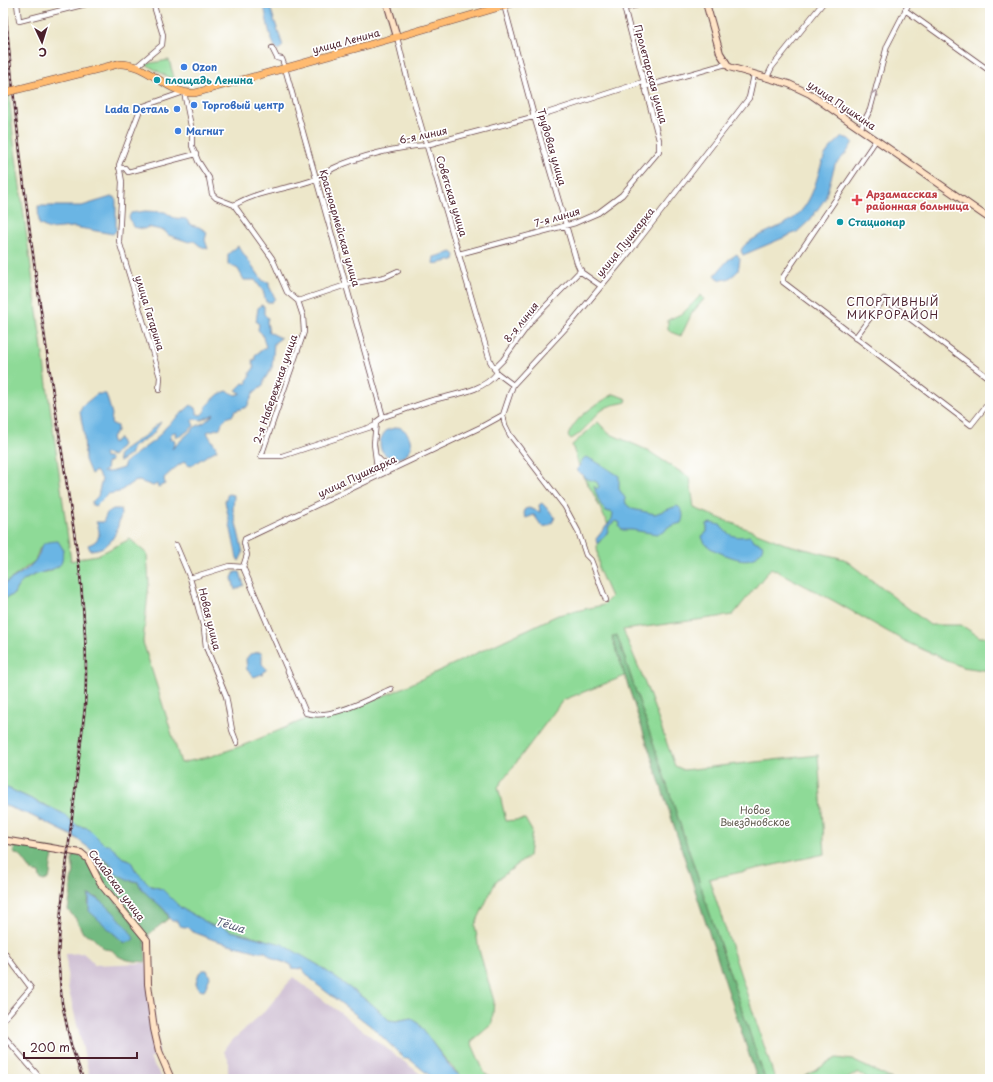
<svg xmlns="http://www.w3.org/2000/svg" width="993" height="1082" font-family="'Playpen Sans',sans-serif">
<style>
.industrial{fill:#cebed2}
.green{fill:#8eda97;stroke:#6c7c61}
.forest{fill:#72ba80;stroke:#5e6c56;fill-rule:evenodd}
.water{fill:#6bb5e4;stroke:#5a6a88;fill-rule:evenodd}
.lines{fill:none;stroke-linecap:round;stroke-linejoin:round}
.street-casing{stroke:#623d43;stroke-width:6}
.secondary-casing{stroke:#623d43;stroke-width:8}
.primary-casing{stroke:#623d43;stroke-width:8}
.street{stroke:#fff;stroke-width:4.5}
.secondary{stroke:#ffe4c6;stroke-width:6}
.primary{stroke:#ffbb71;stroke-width:7}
.rail-casing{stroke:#4a1f2b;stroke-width:2.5}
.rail{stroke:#fff;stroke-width:1;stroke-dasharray:3;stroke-linecap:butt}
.primary-bridge-casing{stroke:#623d43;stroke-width:8;stroke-linecap:butt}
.primary-bridge{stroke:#ffbb71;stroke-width:7}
.oneway{stroke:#ae9aa0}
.shop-dot{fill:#3f7fe0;stroke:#fff;stroke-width:1.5}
.culture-dot{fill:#0f9aa8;stroke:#fff;stroke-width:1.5}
.health-dot{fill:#e0444e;stroke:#fff;stroke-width:1.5}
.labels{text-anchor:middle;stroke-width:3.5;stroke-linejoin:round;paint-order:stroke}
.street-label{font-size:10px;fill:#4a1f2b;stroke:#fff}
.shop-label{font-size:10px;font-weight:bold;fill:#366cbe;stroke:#fff;text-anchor:start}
.culture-label{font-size:10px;font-weight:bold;fill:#0d838f;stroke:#fff;text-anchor:start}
.health-label{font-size:10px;font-weight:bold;fill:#be3a42;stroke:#fff;text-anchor:start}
.park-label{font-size:10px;fill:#5e574b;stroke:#fff}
.neighbourhood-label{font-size:11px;letter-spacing:1px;fill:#4a1f2b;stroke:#fff}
.water-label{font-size:11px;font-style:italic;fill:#575b75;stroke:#fff}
</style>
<rect width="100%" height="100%" fill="#fff"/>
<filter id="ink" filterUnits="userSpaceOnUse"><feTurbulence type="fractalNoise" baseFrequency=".025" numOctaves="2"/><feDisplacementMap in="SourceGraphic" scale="8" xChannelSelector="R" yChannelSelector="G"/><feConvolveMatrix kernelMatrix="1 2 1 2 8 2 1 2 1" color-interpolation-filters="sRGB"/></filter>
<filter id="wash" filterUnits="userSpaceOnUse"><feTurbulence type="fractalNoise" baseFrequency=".012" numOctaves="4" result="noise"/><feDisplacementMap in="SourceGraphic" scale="16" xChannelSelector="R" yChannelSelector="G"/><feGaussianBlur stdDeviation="0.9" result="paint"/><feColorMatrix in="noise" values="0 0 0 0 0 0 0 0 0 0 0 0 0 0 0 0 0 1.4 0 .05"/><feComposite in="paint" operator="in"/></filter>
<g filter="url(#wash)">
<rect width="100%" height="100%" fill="#ede7ca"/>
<!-- industrial -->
<path class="industrial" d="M83,953L93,962L94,965L147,963L159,1053L150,1059L163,1079H90L68,987L66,954Z
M293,977L419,1073L425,1079H228V1059L224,1052L226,1046L265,1011Z"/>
<!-- green -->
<path class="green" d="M3,29L13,135L71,561L85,557L98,555L130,539L147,554L149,583L143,642L181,763L212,756L244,745L306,719L329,717L396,691L558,615L603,605L611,597L599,570L597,546L609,527L593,493L582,475L572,445L598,422L608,433L647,450L690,478L694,508L785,544L844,559L930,625H961L980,637H990V671L962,667L906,642L832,600L771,568L733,615L623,630L646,685L675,766L684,770L818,755L825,854L709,879L775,1079H765L617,635L612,637L625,676L563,700L498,787L506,821L525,819L532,831L529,856L496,881L475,925L479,950L494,1001L492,1024L471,1042L485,1074L496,1079H463C444,1060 429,1037 411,1018L396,1021L389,1020L373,1005L318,965L264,939L231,931L222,926H213L200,919L181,908L162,889L151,886L136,871L130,860L123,858L104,844L88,828L78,826L62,813L3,786V600L14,594L17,586L22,581L38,573L51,571L61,557L63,549L40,547L35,561L3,585Z
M169,60L175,81L145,64Z
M701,295L704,299L692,313L681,336L673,333L668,329V320L683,313Z
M614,394L627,399L626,402C620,404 613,404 607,407C593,414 585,433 571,439L568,436C575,416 597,404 614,394Z
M836,1058L852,1060L892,1079H867L858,1072L847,1079H801Z"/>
<!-- forest -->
<path class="forest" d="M617,635L765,1079H757L612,637Z
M3,842L57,850C49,860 52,867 49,879L44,881L40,879L39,873L32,871L20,855L15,854L13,851L19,845L12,848L8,844H3Z
M77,853L85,859L145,940L146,962C133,961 120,961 112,950L104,949L91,936L83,933L76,919L68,910L71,892V880L74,872L72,861L74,854ZM89,895L98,898L125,926V943L109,929L88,905Z
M101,858L129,880L138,882C144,897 163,902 169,918L148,935L147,940L100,883Z"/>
<!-- water -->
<path class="water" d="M266,3L271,10L283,46L278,50C270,44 266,15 264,5Z
M842,137L850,139L853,142L847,152L835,165L825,199L810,220L797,232L743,255L741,251C743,239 783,227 794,218C815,200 815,179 825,155C829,148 837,142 842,137Z
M111,197H115L116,201V231L113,234L74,227L49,229L39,224L38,206H82Z
M145,211L165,212L174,218L186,219L191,225L199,227L207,232L205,240L208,249L200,246L194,241L189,242L168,235L165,231L148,227L144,229L133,227L129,217L131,213Z
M238,246L261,278L263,281L269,282V286L275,298L272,302H266L263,291L255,280H244L238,269L228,264V254Z
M452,252L455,255L454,260L434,264L433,263L434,257Z
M737,254L740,259L738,271C732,277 722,285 715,275L728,260Z
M261,305L264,306V314L268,318L267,322L269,332L281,338L274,343L272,368L264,380L263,386L254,392L247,407L235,411L232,416C225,417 222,422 220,428L207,432C209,438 215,443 217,450C207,455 200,460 191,466L187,465L186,461C177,465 172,471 164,478L165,484L158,487L157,484L153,486L139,481L133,482L119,492L108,494L96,506L92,505V502L98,496L102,479L96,471L91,474L85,460L84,434L80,412L82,406L97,394H106L112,414L111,423L117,426V431L111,438L113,443L119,438L122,445L113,456L104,453L105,458H110L111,461L107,463L106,470L102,472H110L123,468L125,462L155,440L166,427L191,405L197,410V414L201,415L205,411L206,406L219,394L227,391L236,395L241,393L236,390L243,383L247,384V380L250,377V373L254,368L252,360H255V355L266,347L262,334L258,330L259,324L256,322L258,308ZM214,414L205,422L195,427L172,449L175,443L174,439L170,440L171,433L176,432L175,436H181L194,426L192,421L193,419L202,420Z
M161,422L153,434L133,447L130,455L119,462L118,456C125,446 137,442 147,434C152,429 155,425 161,422Z
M398,427C408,430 411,438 411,448L405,456L394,459C378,454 376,441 387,430Z
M586,457C598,462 608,469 619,476V489L625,498L626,504L632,509L655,514L677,506C684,509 684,517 681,523L668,527L664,532L657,534L632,530H622L619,527L620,523L615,521L609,526L608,532L597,544L596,539L612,519L613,513C611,512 609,512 606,511C600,507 596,493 594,486L597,489L599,487L597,482L585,478L577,470L583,459Z
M228,494L234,495L233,510L243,553L239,561L237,558L225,501Z
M542,503L555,517C553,523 548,529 541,525L534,515L526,518L524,514L525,509L529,508L540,512L539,505Z
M113,509H120C122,515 120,517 119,522C115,538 109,549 90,550L88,545C101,541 101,532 96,522H103L107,513Z
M711,523L720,525C729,537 736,538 750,536L753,540L763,545L762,549C753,566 737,559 723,554C714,550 704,547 702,536L707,532V524Z
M58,541L63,549C62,553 63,558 62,561C59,575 23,568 14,594L3,600V585C13,577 26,572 34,562C45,550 34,542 58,541Z
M235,572H240L244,585L235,590L232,578Z
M260,652L262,655V664L267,669L262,674L254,677L247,670L246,659L250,654Z
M3,786L62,813L78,826L88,828L104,844H108L123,858L130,860L136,871L151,886L162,889L181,908L201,919L213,926H222L231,931L282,944L318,965L373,1005L389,1020L396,1021L411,1018L418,1023L450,1067L463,1079H434L408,1058H404L373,1028L315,983L302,969L292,968L290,964C280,961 272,960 266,952H259L214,940L191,931L187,927C181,927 179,926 177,921H172C169,919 169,916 167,913C158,901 144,896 138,882L129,880L113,872V866L73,836L28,814L3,805Z
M89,895C102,897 129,927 134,939C130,942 127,944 122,941L89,911Z
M203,970H207L210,977L204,991L199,990L196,983L199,973Z"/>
</g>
<g filter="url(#ink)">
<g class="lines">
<defs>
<path id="street" d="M17,3L19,21L90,3
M504,5L534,116L577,263L581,272L601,286
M625,8L646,3
M905,10L990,71
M397,37L407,78L490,361L497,373L513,385
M272,48L277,58L282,59L285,68L383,417
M137,66L162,45L163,35L153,3
M767,77L772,67L823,3
M644,87L726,64
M860,129L870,110L887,46L909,3
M876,140L783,277V282L971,425L990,401
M119,168H125L128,172L196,154
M234,205C261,189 288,190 316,179C322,177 328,171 334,168C360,156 397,147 426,145L544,114L643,82
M234,205L272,258L287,292L298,301L303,316L304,332L261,456H282L374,426
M459,254L575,223L598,213L622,195L654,157L659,151V140L623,3
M298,301L346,285L385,277L398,271
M855,338L884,299L990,379
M494,369L503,360L532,320L581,270
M159,390L160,377L119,241L122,182L119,165L141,107L184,92L192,131V146L198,161L209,178L212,194L216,198L234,205
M376,456L382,462L393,469
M378,476L374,444L376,422L383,417C400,412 416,405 433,400C455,394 482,392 497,373
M176,545L190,578L204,629L206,647L226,696L232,730L237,743
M243,567L247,555L244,543L245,539L481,427L503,415
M243,567L306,713C332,720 368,699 391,689
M190,578L229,566L243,567
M606,600L591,560L586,555L578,531L565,507L510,435L505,425L503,415L513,385L574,319L631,250L749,98L754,75
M3,951L31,988L3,1020
M3,1035L41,1079"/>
<path id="secondary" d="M387,3L397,37
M706,3L720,53L729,67L789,84L810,94L990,219
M3,840L81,853L88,859L100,883L147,940L148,984L154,1029L159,1051L171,1079"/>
<path id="primary" d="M118,64C148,62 167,95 195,93L397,37L513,3"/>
</defs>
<!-- street casing -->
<use href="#street" class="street-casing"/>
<!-- secondary casing -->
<use href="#secondary" class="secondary-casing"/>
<!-- primary casing -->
<use href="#primary" class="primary-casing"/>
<!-- street -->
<use href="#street" class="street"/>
<!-- secondary -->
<use href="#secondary" class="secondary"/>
<!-- primary -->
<use href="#primary" class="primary"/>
<defs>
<path id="rail" d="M5,3C20,191 51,378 79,565C84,612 88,659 85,707L61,910L58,956L62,1003L71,1045L83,1079"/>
</defs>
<!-- rail casing -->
<use href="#rail" class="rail-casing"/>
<!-- rail -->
<use href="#rail" class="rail"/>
<defs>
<path id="primary-bridge" d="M3,93L118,64"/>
</defs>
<!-- primary-bridge casing -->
<use href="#primary-bridge" class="primary-bridge-casing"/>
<!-- primary-bridge -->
<use href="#primary-bridge" class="primary-bridge"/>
</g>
<!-- one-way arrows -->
<defs><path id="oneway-chevron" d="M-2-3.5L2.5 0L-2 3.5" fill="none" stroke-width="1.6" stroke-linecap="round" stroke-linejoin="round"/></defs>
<use class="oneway" href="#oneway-chevron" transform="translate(875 93) rotate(-75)"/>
</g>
<!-- markers -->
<g class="shop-dot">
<circle cx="184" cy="67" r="4"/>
<circle cx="194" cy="105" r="4"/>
<circle cx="177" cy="109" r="4"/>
<circle cx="178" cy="131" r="4"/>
</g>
<g class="culture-dot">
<circle cx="157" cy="80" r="4"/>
<circle cx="840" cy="222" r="4"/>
</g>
<path class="health-dot" d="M855 194h4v4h4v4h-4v4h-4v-4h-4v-4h4z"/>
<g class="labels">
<!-- street labels -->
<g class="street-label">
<text transform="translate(346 41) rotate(-15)" y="4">улица Ленина</text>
<text transform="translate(651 74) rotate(75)" y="4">Пролетарская улица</text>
<text transform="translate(842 105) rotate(34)" y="4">улица Пушкина</text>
<text transform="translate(423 135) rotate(-12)" y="4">6-я линия</text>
<text transform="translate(552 147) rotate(74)" y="4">Трудовая улица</text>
<text transform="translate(452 196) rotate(73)" y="4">Советская улица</text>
<text transform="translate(557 217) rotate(-16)" y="4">7-я линия</text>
<text transform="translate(340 228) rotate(74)" y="4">Красноармейская улица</text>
<text transform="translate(625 242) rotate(-51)" y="4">улица Пушкарка</text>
<text transform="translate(150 313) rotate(73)" y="4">улица Гагарина</text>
<text transform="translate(521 322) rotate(-51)" y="4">8-я линия</text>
<text transform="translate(275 389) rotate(-71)" y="4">2-я Набережная улица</text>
<text transform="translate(357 476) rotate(-25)" y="4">улица Пушкарка</text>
<text transform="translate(210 619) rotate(76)" y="4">Новая улица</text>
<text transform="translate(117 885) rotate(53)" y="4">Складская улица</text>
</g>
<!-- shop labels -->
<g class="shop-label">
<text x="192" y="71">Ozon</text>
<text x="202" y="109">Торговый центр</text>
<text x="169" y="113" text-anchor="end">Lada Dеталь</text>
<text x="186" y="135">Магнит</text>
</g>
<!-- culture labels -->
<g class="culture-label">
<text x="165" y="84">площадь Ленина</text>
<text x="848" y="226">Стационар</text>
</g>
<!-- health labels -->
<g class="health-label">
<text x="866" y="198">Арзамасская<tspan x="866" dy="12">районная больница</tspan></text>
</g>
<!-- park labels -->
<g class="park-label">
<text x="755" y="814">Новое<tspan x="755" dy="12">Выездновское</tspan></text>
</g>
<!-- neighbourhood labels -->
<g class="neighbourhood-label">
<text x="893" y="306">СПОРТИВНЫЙ<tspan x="893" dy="13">МИКРОРАЙОН</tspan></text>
</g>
<!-- water labels -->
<g class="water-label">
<text transform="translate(230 925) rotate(17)" y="4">Тёша</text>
</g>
</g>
<!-- margin -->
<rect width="993" height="1082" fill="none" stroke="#fff" stroke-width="16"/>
<!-- north arrow -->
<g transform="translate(42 42) rotate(176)" stroke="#ffffff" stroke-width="3" paint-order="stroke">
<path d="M0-3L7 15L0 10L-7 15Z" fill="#4a1f2b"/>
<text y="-6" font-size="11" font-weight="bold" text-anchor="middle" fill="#4a1f2b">С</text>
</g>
<!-- scale -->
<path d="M24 1052v6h113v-6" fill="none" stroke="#4a1f2b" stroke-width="2"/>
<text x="30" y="1052" font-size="12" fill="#4a1f2b" stroke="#ffffff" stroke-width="3" paint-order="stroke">200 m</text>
</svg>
